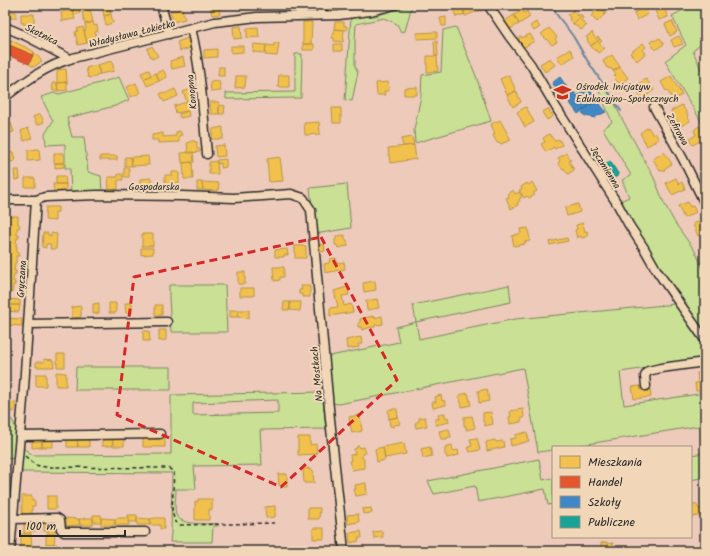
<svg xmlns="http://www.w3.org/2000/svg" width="710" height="556" font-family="Kalam,sans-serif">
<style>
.green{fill:#c9e095;stroke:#7a8660;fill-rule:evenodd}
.homes{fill:#f2c14e;stroke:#b69444}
.shops{fill:#e4572e;stroke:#ac4a2d}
.schools{fill:#3f88c5;stroke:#396c97}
.public{fill:#17a398;stroke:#1d7f77}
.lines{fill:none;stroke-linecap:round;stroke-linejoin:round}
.stream{stroke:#67869f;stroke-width:2}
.minor-casing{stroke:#2b2b2b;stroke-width:11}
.path{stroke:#2b2b2b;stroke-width:1.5;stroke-dasharray:4 3;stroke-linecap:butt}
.minor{stroke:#f1d6b8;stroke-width:8}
.marked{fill:none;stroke:#d62828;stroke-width:3;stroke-dasharray:8 5;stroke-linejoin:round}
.labels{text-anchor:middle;stroke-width:4;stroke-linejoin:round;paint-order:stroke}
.street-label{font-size:10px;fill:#2b2b2b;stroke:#f1d6b8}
.poi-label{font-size:10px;fill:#2b2b2b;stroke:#f1d6b8;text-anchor:start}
</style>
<rect width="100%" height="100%" fill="#eecaba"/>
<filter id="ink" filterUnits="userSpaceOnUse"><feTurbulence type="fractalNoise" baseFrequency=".025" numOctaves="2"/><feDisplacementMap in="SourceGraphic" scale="8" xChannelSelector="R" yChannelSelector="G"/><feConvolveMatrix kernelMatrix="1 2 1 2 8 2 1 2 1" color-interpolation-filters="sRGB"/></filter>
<g filter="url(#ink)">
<!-- green -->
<path class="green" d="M412,5L405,31L401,32L397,24L384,18L356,24L355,40V66L358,72L352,101L345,100L351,17L375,16Z
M692,5H705V40L693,51L705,78V128L665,61L686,45L672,16Z
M456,27L476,76L491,121L415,143L414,130L421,96L422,75L441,72L443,30Z
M295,54H302L301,98L226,99V93L295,92Z
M119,77L129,100L115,106L67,118L72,137H84L88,172L101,176L102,193L71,195L70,168H65V144L46,145L45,134L53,121L41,97L54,93L59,94L103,82Z
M605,82L621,117L654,178L664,203L675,223L695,251L705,273V334L661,272L645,241L618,202L629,197L622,180L631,175L603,129L612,122L597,86Z
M347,184L351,228L315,234L310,188Z
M169,285H225L227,332H171L169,297Z
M509,285L511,302L416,322L419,339L515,319L676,304L705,342V360L620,372L624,405L705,393V425L569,447H553V450L538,452L523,368L339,404L332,403L325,357L399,342L396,327L416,322L413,305Z
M76,367H171V390H75Z
M322,392L326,429L260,430L262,465L194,466L196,489H176C176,497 174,508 176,515C181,526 207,523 218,524V526H213L212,542H170L171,533L172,473L19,472L23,448L33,455L171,454V395ZM278,400V413L193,415V403Z
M5,416L12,420L16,428L13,459L5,458Z
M705,453V477L691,480V455Z
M539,459L543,480L553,478V504L548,505L545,489L478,502L475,486L434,494L428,481Z"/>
<!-- homes -->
<path class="homes" d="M78,5L80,13L74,15L72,7Z
M87,5H109L111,14L104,16L102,7L88,10Z
M210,5H219L220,14L212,15Z
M239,5H250L251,9L240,10Z
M452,5H462L465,14L456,17Z
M477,5H481L483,10L475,12L473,6Z
M653,5H663L668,17L659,20Z
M473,6L475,12L465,16L463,10Z
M600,7L606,13L597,22L591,16Z
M644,7L648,14L637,20L634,13Z
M182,9L185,19L173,22L170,11Z
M574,9L573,11L578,16L580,14L582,16L573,24L569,19L570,18L568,15Z
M73,10L75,19L62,21L61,12Z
M90,10L93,22L85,24L82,12Z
M523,10L524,13L527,11L530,17L519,24L514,15Z
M10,11L16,12V18H9Z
M21,14H34V23H30V25H24V23H21Z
M111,14L113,23L106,25L104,16Z
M514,15L519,24L510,29L505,21Z
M582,16L583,18L581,20L586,26L587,25L581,30L573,24Z
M446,17V26H442L440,18Z
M672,21L677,32L670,36L665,24Z
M93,22L94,26L97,25L98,31L95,32L97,40L87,43L84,31L86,30L85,24Z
M303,22H312L311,44H303Z
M335,22H344V26H347V30L334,29Z
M536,22L540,27L534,31L530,26Z
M241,26L242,38L234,39L233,27Z
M83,27L87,43L78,45L75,32L78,31L77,29Z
M258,27L259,37L247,38V28Z
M549,28L557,37L555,39L557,42L552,45L541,34Z
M334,29L344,30L343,42L334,41V38H332V34H334Z
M437,32V38L417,39V33Z
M593,32L592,33L596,39L598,37L600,39L591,46L587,40L588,39L586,37Z
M530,34L534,41L523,48L518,38L521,36L522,38Z
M679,36L683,44L674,47L671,40Z
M6,38L11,40L5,54V40Z
M188,38L191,48L180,51L177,42Z
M660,38L664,44L655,50L650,42L653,40L654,41Z
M600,39L602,41L599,43L603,48H605L598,53L596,50L595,51L591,46Z
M11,40L31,50L34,52L33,55L9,45Z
M434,41H437L438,56H435Z
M274,43H279L277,56L265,55L266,45L274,46Z
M643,43L646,47L643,50L646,53L637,61L630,53Z
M254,44L266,45L265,53L253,52Z
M303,44H314V50H303Z
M334,44H342V51H334Z
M152,46L158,56L152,59L147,49Z
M231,46H243V52L231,53Z
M217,49V57L204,58V50Z
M570,49L574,56L562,64L557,57Z
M34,52L42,61L34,67L29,64Z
M612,55L620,67L613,71L611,68L609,69L608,67L607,68L603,61Z
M427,56H437L438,71L427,72Z
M183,57L185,66L172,69L170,61Z
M550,58L555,65L545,72L540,64Z
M112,61L114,71L100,74L97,65Z
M97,65L100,74L96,75V77L91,78L88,77L86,68Z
M219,67H224V76H218Z
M620,67L628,78L620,84L614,78L615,77L614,76L616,75L613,71Z
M66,69L67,82L57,83V70Z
M149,70L151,75L144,79L141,73Z
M163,70L167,77L159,81L156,73Z
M156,73L159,81L147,86L144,79Z
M279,75H289V87H278Z
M509,75L516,91L507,95L500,79Z
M236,76H246L245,87L235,88Z
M671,76L682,95L673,100L667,90L666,91L661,82Z
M646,79L654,90L642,99L638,92L643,89L640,83Z
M219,81L221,91L211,92L210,82Z
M67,82V90L58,91L57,83Z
M388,82L389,91H384L385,95H377L376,83Z
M52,83H57L58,91H53Z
M136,83L140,93L131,97L127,87Z
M417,87V95H404V88Z
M193,88L197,99L187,102L183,92Z
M175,89L178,96L164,102L160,94L163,92L164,94Z
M516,91L521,102L513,107L507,95Z
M186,102L188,110L187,111L176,113L174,106Z
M210,102H219V114H211Z
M219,105L225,106L224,114H219Z
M682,105L688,115L687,116L690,121L681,126L678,121L676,122L671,111Z
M526,107L534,122L525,127L517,112Z
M332,108H341V123H333Z
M548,109L553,116L547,120L542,112Z
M188,111L189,116L180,118L179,114Z
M40,114L44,122L37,125L33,117Z
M500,120L511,140L501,144L499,142L497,143L493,135L495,134L491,124Z
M319,122L320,134L305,135L304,123Z
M11,123L14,132L6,134L5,126Z
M699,126L705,138L693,145L689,139L696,135L694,130Z
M223,127V139H212L213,129Z
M648,127L653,135L655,133L659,139L647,146L640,133Z
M28,128L32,138L24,141L21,131Z
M180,131L182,135L179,136V142L158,143V140H152V135L163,133V137L176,136V132Z
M549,134L555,141L559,139L562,145L555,149L554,147L546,152L541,144L545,142L543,138Z
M412,137L414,145L403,146L401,139Z
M191,141H195V142H197V149H200V152L188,153L187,143L191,142Z
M224,145L225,156L216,157L215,146Z
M414,145L416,159L390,163L388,148Z
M39,149L40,160L28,161V150Z
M13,152L15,161L5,163V154Z
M193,152L194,162L182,163L181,153Z
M664,152L672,164L664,169L665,170L660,171L653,159Z
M54,153H63L64,163H54Z
M566,153L571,160L569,161L574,170L568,174L564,168L563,169L558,163L560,161L558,158Z
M705,153V168L704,169L701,162L704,160L701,154Z
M100,156H117V160H100Z
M148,156L149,165L132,166L131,157Z
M125,157H131L132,166H125Z
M280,157L283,181L269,182L267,159Z
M226,159V167L221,168V163L217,164V160Z
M217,161L218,174H209V162Z
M192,162L193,179H184L183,163Z
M55,163H64V167L55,168Z
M124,168H129V177H124Z
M14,170H19L20,179L15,180Z
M172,172H179V183L165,184V175H172Z
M118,174H122L123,180H118V189L109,190L108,177H118Z
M56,176H65L66,184H56Z
M25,178H35V187H25Z
M151,178V189H140V179Z
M676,178L679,184L682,182L685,189L672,195L666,183Z
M197,182H202L203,190H197Z
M202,182L219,183L218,191L203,190Z
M532,182L537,191L533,193L535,195L529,198L527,196L524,198L519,190L522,189L521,187L527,183L528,185Z
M53,184H66V191L54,192Z
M513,190L515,194L519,192L522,197L519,199L520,201L517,203L518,205L511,209L506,198L509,197L508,193Z
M688,202L690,207L693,206L696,212L684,218L678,206Z
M578,204L580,212L567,216L565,208Z
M46,207H58V212H55V221L45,220Z
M8,216H18V224L20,225L19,228H17V235H19V238H17L16,246H17V253H19V256H16V263H15L14,271H16V274H14L13,281L15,282V285H13L12,293L5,292V245Z
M701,221L705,228V232L698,236L693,224Z
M583,223L585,232L587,231L588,236L582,238L581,236L577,238L575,230L577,229L576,225Z
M528,228L530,241L524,242L525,244L514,246L512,236L521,233L520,229Z
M43,233H48V235L51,236V233L57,234L56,249H50L51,244H46V248L42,247Z
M142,234H153V246H142Z
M345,235V240H347L348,246L338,248L337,245H335V240L336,239V236Z
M567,238L568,241L550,245L549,242Z
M324,244L325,251L318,252L317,245Z
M295,246H306V258H295Z
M141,248H153V254L141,255Z
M287,249L288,255H284V257H275V250Z
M336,258L337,262L339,263L344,262L345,269L325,273L324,264L329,263L330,259Z
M273,267H284V277H280V280L274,281Z
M238,272H245V284H238Z
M375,281L376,290L364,292L363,283Z
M301,286H310V297H302V294H299V290H302Z
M347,287L349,295L342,296L344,306L351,304L353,312L330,316V308L338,307L334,291Z
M240,288H254V296H240Z
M5,299L20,300V305H5Z
M377,299L379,308L367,310L366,301Z
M284,302H290V310H283Z
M290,302H301L300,311L290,310Z
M99,303V313L93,314V304Z
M109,303H116V313H109Z
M125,303H132V313H126Z
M5,305H20L19,312L5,311Z
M155,305H162V315H155Z
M81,306V317L72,318V307Z
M230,310H238V317H230Z
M238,310H249V318L238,317Z
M373,316L374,318L382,316L383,324L375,325V327L371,328V327L362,330L361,327H358V324L360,322V319Z
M5,318L22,319V326L5,325Z
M159,330H166V340L159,341Z
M143,331H149L150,341H143Z
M361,337L362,344H358L359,347L347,349L346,340Z
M57,354H65V367H57Z
M44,359L53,360L54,367H36V362H44Z
M56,372L66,373V386H56Z
M705,372V391H696L695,383H698L697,373Z
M36,374H46V386H36Z
M640,386L641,390L650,389L651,397L634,399L632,387Z
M487,389L489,401L479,403L478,391Z
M468,393L471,405L462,407L459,395Z
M441,395L442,401L444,400L446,405L433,408L432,402H436L435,397Z
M5,402L16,403L14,412L5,411Z
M390,409H397L398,417L389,419L388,411Z
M523,409L524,418L521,419V422L510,424L509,417L511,416L510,411Z
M491,412L493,424L485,426L484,422H483V413Z
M445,413V418L448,417L449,422L436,425L435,419H439L438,414Z
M360,415L362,431L352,433L349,417Z
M472,416L475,428L466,430V426H464V417Z
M398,417L400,424L394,425L393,427L390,426L389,419Z
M425,417L427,426L416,428L415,423L419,421V418Z
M449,429L451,437H448L447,439H441L439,431Z
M527,432L529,441L511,446L510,439L516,438L515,435Z
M102,436H112L113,446H102Z
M112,436H124V446H113Z
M42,437V447L32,448V438Z
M42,437H53V447H42Z
M67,437H77L78,447H67Z
M77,437H89V447H78Z
M143,437H165V447H143Z
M298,437H310V445L316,444L317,454L298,455Z
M477,438L480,450L470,452L468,447L472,446L470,439Z
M495,440L496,442L503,441L504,447L487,451L486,442Z
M404,443L406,454L385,458L383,447Z
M452,445L453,451L458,450L459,455L447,458L446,455H445V447Z
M357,446H359L360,448L364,447L366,453L362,454V458L364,459V468L352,470L349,461H351L350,455L355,454L354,449L357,448Z
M383,447L385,460L377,462L375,449Z
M430,447L432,456L423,458L421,449Z
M309,468V470H313L314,483H304L303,469Z
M278,474H287V487H281V485H279Z
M366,483L367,494L356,496L354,489H356L355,485Z
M22,496H32V501H35V506H32V514H22Z
M47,496H56V509H47Z
M198,499H212V510L209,509V520H195V501L198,502Z
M696,504L699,509L704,508L705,515L691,517V505Z
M275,506V517L266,518L265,507Z
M308,508H320L319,519H308Z
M371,508L372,513L363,514L362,509Z
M358,514L359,522L348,524L347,515Z
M93,515H101V522H93Z
M128,515H137V522H129Z
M66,518L79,519L80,525L66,526Z
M84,518H93V525H80L79,519H84Z
M101,518L115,519V525H101Z
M119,518H129V525H115V519Z
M137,518L150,519V525H137Z
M155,518H164V529H160V525H150V519Z
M24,523H35V531H31V534H24Z
M44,523H55V534H48V531H44Z
M313,528H324V539H313Z
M361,531L362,538H358L359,541L350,543L349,533Z
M382,531L383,537L374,538L373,532Z
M21,534H31L32,549H21Z
M46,534H55L54,544H46Z
M607,542V544L613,543L614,551H601V543Z
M46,544H57L56,551H46Z
M297,546V550L283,551V547Z
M315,546H326V549H328V551H315Z"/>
<!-- shops -->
<path class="shops" d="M9,45L33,55L29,64L5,54Z"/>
<!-- schools -->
<path class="schools" d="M560,77L570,92L562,97L559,92L555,95L552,90L556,88L552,83Z
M589,88L597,100L578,114L565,96L570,92L571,94L574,92L577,96Z
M597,100L606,112L595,117L596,118L585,116L581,111Z"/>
<!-- public -->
<path class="public" d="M603,160L606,164L610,161L619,175L608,182L595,165Z"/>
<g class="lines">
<!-- stream -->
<path class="stream" d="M552,5L557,15L573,36L587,60L621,111"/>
<defs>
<path id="minor" d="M161,5L169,34
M488,5L509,36L531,65L557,109L618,205L629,225L644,248L657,271L705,340
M321,15V5
M5,27L26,36L70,59
M191,28C201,69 203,112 207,154
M5,97C27,80 46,66 73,58L215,22L257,17L339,15L370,11L394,5
M654,107L683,159L705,204
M5,200H36L45,197L97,195L182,196L234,198L291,194L303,198L311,210L330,419L344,551
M28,324L167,322
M646,386L645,376L648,371L661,368L705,362
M20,436L160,434
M13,519L57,518L60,520L61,529L64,532H145
M10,551L24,388L36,200"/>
</defs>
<!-- minor casing -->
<use href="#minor" class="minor-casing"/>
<!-- path -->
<path class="path" d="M25,456L35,465L45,467L168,468L174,472L172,511L175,522L180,525L274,523"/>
<!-- minor -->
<use href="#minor" class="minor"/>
</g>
</g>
<!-- marked area -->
<path class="marked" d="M321,237L397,380L281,487L117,415L134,277Z"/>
<!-- icons -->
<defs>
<symbol id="university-bare" viewBox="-9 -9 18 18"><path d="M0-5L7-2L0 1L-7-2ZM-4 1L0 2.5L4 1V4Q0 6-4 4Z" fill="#c8321e" stroke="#f1d6b8" stroke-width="2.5" paint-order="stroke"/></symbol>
</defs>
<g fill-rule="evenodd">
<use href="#university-bare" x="550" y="80" width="25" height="25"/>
</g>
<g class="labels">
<!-- street labels -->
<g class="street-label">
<text transform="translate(132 33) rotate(-14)" y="4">Władysława Łokietka</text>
<text transform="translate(42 34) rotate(26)" y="4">Skotnica</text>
<text transform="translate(191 92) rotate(-96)" y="4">Konopna</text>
<text transform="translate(678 129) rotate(61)" y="4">Zefirowa</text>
<text transform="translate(606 167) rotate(58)" y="4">Jęczmienna</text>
<text x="154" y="190">Gospodarska</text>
<text transform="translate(21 279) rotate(-86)" y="4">Gryczana</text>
<text transform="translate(316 374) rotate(-95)" y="4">Na Mostkach</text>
</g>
<!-- poi labels -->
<g class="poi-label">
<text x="576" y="90">Ośrodek Inicjatyw<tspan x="576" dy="12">Edukacyjno-Społecznych</tspan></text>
</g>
</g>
<!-- margin -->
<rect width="710" height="556" fill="none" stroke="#f1d6b8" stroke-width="20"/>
<rect x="10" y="10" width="690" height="536" fill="none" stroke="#2b2b2b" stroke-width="1.5" filter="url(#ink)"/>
<!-- legend -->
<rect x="552" y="446" width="140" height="92" fill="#f1d6b8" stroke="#a29280"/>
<rect x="560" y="456" width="20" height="12" fill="#f2c14e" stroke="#a29280"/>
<text x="588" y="466" font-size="12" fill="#2b2b2b">Mieszkania</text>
<rect x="560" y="476" width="20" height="12" fill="#e4572e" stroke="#a29280"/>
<text x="588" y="486" font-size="12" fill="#2b2b2b">Handel</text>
<rect x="560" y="496" width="20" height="12" fill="#3f88c5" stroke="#a29280"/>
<text x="588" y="506" font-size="12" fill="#2b2b2b">Szkoły</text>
<rect x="560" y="516" width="20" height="12" fill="#17a398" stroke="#a29280"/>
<text x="588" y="526" font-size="12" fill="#2b2b2b">Publiczne</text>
<!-- scale -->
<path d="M20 530v6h105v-6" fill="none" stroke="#2b2b2b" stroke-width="2"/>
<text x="26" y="530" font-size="12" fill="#2b2b2b" stroke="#f1d6b8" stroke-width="3" paint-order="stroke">100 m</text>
</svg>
